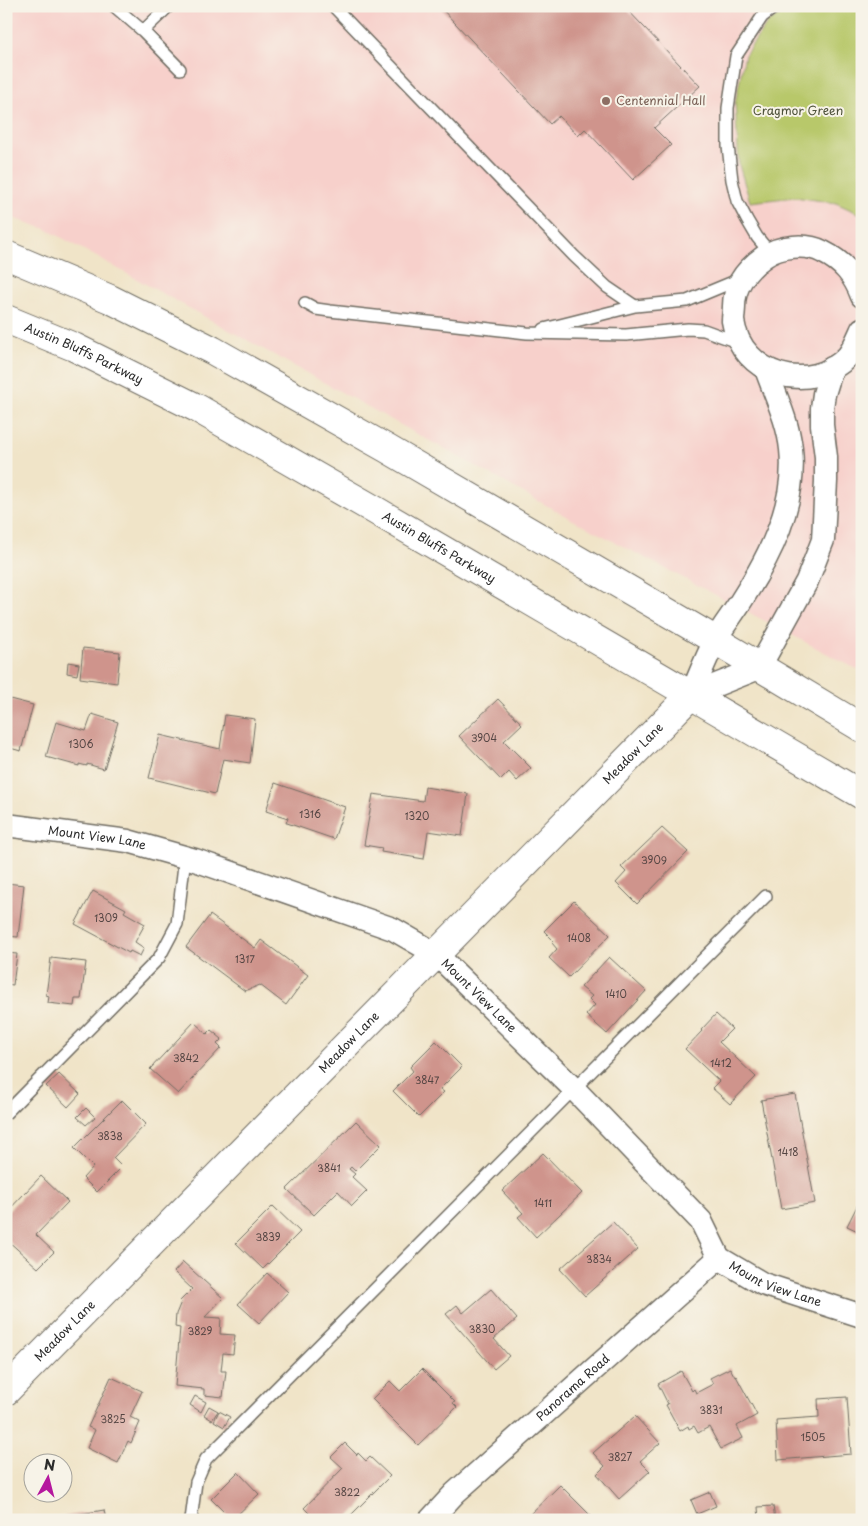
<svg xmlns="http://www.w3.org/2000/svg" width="868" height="1526" font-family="'Playpen Sans',sans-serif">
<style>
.built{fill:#f7d0cb}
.green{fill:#b8c86a;stroke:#727a4a}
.building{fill:#cf948c}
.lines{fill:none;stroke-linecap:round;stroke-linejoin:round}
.service-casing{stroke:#706c62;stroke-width:14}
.minor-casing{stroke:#706c62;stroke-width:25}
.tertiary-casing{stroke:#706c62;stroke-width:30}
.primary-casing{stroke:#706c62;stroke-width:30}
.service{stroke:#fff;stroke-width:11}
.minor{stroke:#fff;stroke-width:22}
.tertiary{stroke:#fff;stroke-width:28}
.primary{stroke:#fff;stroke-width:28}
.education-dot{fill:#8d6e63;stroke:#f7f3e8;stroke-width:2}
.labels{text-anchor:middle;stroke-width:4;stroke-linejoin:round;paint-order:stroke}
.number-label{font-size:10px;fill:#544543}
.education-label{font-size:12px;fill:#785e54;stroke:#f7f3e8;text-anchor:start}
.park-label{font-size:12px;fill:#4e523b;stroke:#f7f3e8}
.street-label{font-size:12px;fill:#2b2b2b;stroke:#f7f3e8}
</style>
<rect width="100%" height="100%" fill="#f7f3e8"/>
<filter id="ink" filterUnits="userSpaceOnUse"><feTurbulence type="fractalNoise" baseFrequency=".02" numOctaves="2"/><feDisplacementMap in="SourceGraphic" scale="10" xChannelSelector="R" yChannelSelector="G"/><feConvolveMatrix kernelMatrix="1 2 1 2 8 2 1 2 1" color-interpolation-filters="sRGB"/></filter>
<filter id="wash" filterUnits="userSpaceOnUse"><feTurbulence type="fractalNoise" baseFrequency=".0096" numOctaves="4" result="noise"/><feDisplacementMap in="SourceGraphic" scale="20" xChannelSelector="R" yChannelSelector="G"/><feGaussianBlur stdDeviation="1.12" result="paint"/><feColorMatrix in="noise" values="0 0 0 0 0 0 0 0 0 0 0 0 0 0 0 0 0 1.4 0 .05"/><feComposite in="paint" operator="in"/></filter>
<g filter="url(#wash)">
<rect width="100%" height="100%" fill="#f0e4c8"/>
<!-- built -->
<path class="built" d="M6,6H862V672L571,519L46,229L6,216Z"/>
<!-- green -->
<path class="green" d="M796,6H862V215L836,203L795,197L750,202L739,165L735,103L745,55L768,22Z"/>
<g id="blocks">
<!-- building -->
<path class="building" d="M439,6H624L700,86L654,128L671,145L633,180L585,129L578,136L559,116L550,124Z
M83,648L120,652L117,683L80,678Z
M68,662L79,664L77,675L67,673Z
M6,698L33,705L21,751L6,747Z
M498,699L522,724L504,741L531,768L517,781L509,772L501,780L459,736Z
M92,714L118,722L104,769L87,764V766L79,764V766L46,757L56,722L86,731Z
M225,715L255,719L250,763L223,759L215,794L149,778L160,735L220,749Z
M275,783L345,807L334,839L287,823H286L288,818L266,811Z
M425,787L468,794L462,836L428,831L424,859L381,852L382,848L364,845L373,794L423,801Z
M662,828L688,852L637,904L616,883L626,872L621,867Z
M6,883L24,885L18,937L6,936Z
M93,891L126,909L124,912L145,924L135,942L144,948L140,956L130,951L129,953L75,924Z
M574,901L610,935L569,977L549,958L557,949L552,943L554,941L544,931Z
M210,915L255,948L261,940L308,975L286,1005L260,985L245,991L186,947Z
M6,953L17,954L13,985L6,984Z
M609,957L646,991L607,1034L586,1015L595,1005L589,999L592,996L581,987Z
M51,958L86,962L81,999H75L74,1006L48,1003L49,996L46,995Z
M716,1014L732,1029L719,1042L756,1077L730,1104L712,1088L719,1081L685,1049L702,1031L701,1030Z
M194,1022L207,1034L211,1030L222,1039L217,1044L221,1048L178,1094L150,1069Z
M436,1041L462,1067L440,1089L444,1092L419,1117L393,1091L413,1071L410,1067Z
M59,1074L80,1094L68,1107L46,1086Z
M795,1094L815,1203L781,1209L761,1100Z
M122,1100L146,1124L113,1158L122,1167L97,1192L83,1178L93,1167L74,1148Z
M86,1108L95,1117L86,1125L77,1117Z
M356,1121L381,1145L355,1171L351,1167L349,1169L355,1174L352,1177L367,1191L352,1206L338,1191L314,1215L287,1189Z
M543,1153L582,1193L536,1237L518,1217L523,1213L502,1191Z
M41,1176L68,1202L36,1235L54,1252L38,1268L6,1239V1213Z
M862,1196V1233L847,1226Z
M273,1206L300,1232L263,1269L236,1243Z
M613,1222L638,1249L585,1296L560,1269Z
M183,1262L223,1298L205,1317L221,1318L220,1334L235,1335L233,1354L223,1353L221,1371H226L223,1397L204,1395V1389L175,1386L180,1328L175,1327L176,1314L181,1302L180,1301L192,1289L174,1272Z
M267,1273L288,1292L259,1323L238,1304Z
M491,1289L517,1319L494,1339L509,1356L494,1369L446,1314L457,1305L463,1313Z
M730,1368L735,1377L736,1376L757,1415L737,1426L743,1438L721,1449L709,1427L698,1433L694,1426L689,1429L688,1426L680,1431L666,1405L668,1404L658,1384L681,1371L692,1391L694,1389L696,1393L713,1384L710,1378Z
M422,1369L455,1402L453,1403L457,1407L418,1445L372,1399L390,1381L400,1391Z
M111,1377L142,1391L130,1417L140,1422L131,1443L128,1441L118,1463L87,1448L95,1430L88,1427Z
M195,1396L206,1402L201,1412L190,1405Z
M847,1397L851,1454L778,1460L776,1420L819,1417L818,1399Z
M209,1406L218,1411L212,1420L204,1415Z
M219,1411L230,1417L224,1427L214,1421Z
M635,1416L660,1443L640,1461L650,1471L619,1499L597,1474L605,1466L593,1453Z
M345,1443L357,1455L358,1453L366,1461L370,1457L390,1476L346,1520H316L304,1508L343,1468L331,1457Z
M238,1472L259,1494L232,1520L211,1499Z
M560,1485L591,1516L588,1520H524Z
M710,1492L716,1506L697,1514L691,1500Z
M773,1506L775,1520H759L758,1507Z
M104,1510L106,1520H51V1519Z"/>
</g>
</g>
<g filter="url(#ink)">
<use href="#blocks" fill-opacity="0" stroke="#706c62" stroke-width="1"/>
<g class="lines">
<defs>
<path id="service" d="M114,6L143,31L180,69
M333,6L574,256L607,287L635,306
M143,31L169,6
M770,253L757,237L747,220L737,201L732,180L728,146V108L736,56L762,17L776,6
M305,303L316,309L330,311L527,333L626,335L688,329L704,330L740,343
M544,329L635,306L687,301L740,279
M6,1113L159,958L177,924L185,857
M191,1520L196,1482L206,1459L766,896"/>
<g id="minor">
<path d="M862,296C854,275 843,262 823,252C806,243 780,246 765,256C748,268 734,285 734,306C734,311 733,317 733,321C741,376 811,396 848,356C854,348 858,338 862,329"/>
<path d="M691,695L759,668L807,581L823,540L826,481V457L822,425V408L824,394L832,368"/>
<path d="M691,695C699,677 706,657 716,639C723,626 733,614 741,601C770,556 797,504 791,449C788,421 775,395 766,369"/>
<path id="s1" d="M6,825L128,841L195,860L393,929L436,954L574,1089L701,1221L719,1258L763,1284L862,1316"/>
<path id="s2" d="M430,1520L455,1493L719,1258"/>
</g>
<g id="tertiary">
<path id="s3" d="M6,1391L691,695"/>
</g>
<g id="primary">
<path d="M6,255L110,299L212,350L386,448L715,640L862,728"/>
<path id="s4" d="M6,319L74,347L197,408L373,509L862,795"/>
</g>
</defs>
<!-- service casing -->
<use href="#service" class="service-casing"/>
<!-- minor casing -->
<use href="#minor" class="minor-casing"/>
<!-- tertiary casing -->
<use href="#tertiary" class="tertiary-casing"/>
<!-- primary casing -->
<use href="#primary" class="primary-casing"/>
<!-- service -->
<use href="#service" class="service"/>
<!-- minor -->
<use href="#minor" class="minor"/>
<!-- tertiary -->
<use href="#tertiary" class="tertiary"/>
<!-- primary -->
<use href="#primary" class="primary"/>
</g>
</g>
<!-- markers -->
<circle class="education-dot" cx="606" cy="101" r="5"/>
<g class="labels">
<!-- number labels -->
<g class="number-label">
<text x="484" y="742">3904</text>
<text x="81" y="748">1306</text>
<text x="310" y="818">1316</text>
<text x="417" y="820">1320</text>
<text x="654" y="864">3909</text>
<text x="106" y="922">1309</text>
<text x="579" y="942">1408</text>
<text x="245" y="963">1317</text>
<text x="616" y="998">1410</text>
<text x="186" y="1062">3842</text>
<text x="721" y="1067">1412</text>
<text x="427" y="1084">3847</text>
<text x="110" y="1140">3838</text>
<text x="788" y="1156">1418</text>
<text x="329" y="1172">3841</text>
<text x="543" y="1207">1411</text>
<text x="268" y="1241">3839</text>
<text x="599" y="1263">3834</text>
<text x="482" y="1333">3830</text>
<text x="200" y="1335">3829</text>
<text x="711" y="1414">3831</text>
<text x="113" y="1423">3825</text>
<text x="813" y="1441">1505</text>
<text x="620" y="1461">3827</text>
<text x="347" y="1496">3822</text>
</g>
<!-- education labels -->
<g class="education-label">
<text x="616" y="105">Centennial Hall</text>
</g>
<!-- park labels -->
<g class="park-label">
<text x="798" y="115">Cragmor Green</text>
</g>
<!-- street labels -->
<g class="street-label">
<text dy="4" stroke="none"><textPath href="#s4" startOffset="85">Austin Bluffs Parkway</textPath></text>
<text dy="4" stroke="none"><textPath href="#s4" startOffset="490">Austin Bluffs Parkway</textPath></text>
<text dy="4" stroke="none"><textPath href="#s3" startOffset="894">Meadow Lane</textPath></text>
<text dy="4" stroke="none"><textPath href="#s1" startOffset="92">Mount View Lane</textPath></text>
<text dy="4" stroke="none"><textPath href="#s1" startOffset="512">Mount View Lane</textPath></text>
<text dy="4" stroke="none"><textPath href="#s3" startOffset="489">Meadow Lane</textPath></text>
<text dy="4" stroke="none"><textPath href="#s1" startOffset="932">Mount View Lane</textPath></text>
<text dy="4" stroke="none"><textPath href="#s3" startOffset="84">Meadow Lane</textPath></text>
<text dy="4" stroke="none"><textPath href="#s2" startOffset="195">Panorama Road</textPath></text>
</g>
</g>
<!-- margin -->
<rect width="868" height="1526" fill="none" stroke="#f7f3e8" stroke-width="25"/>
<!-- north arrow -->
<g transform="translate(48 1478) rotate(7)"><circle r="24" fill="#f7f3e8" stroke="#a5a39c"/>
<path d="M0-4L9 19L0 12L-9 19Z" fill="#b5179e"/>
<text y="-8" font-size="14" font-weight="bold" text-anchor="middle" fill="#2b2b2b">N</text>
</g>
</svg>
